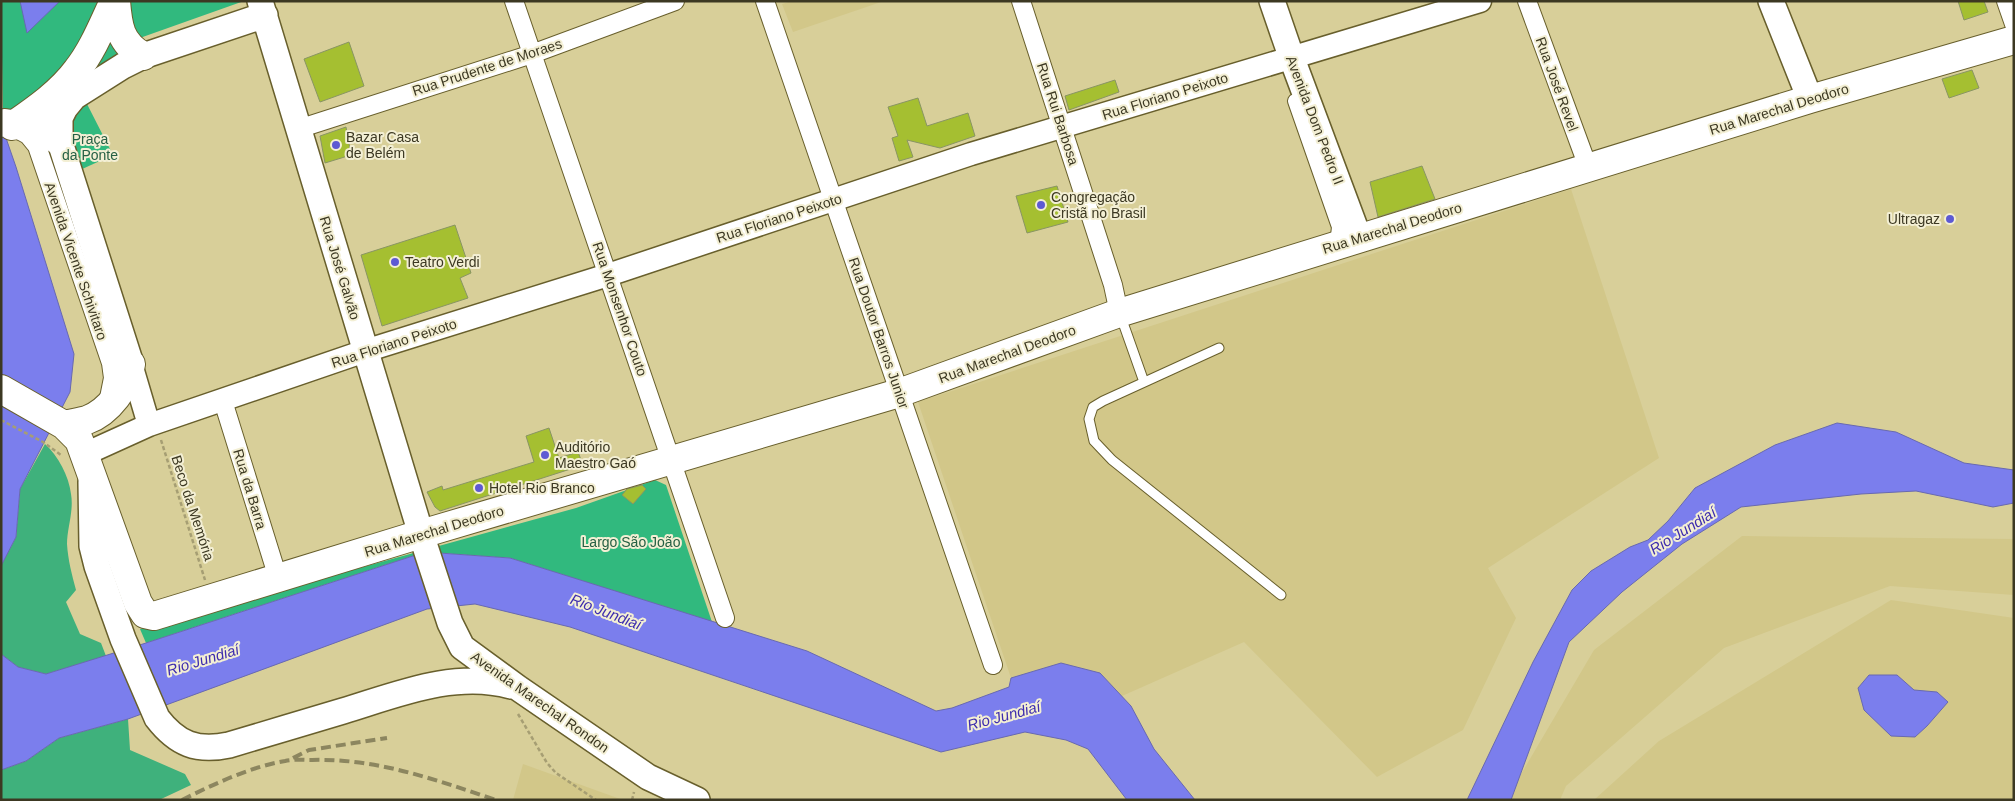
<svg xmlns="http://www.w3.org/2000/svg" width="2015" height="801" font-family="Arial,sans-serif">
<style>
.built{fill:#d2c789}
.green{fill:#31b97e}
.forest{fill:#3fb17c}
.water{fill:#7b7eed;stroke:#6869b0}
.building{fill:#a5bf31;stroke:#899563}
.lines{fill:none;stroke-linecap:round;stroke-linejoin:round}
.service-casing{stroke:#685f2c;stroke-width:11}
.pedestrian-casing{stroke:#685f2c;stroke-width:16}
.minor-casing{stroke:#685f2c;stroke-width:20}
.tertiary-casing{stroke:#685f2c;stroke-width:25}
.secondary-casing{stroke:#685f2c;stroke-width:28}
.primary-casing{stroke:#685f2c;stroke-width:30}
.path{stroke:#a69e73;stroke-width:2.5;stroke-dasharray:4 2.5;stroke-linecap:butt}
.service{stroke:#fff;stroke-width:9}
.pedestrian{stroke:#fff;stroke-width:14}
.minor{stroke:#fff;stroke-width:18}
.tertiary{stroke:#fff;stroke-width:22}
.secondary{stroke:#fff;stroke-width:25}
.primary{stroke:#fff;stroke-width:28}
.rail{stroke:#8c865f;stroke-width:4;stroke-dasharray:10 5;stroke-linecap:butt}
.poi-dot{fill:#5d5ad3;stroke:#f3efd4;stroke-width:2}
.labels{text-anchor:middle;stroke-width:4;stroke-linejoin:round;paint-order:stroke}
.street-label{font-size:14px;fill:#3c3822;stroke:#f3efd4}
.poi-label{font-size:14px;fill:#3c3822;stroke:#f3efd4;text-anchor:start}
.park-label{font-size:14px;fill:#266044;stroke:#f3efd4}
.water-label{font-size:15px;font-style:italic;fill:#3e2dae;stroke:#f3efd4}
</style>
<rect width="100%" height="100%" fill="#d8cf99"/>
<!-- built -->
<path class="built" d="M792,1H884L793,32L782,4Z
M1571,189L1659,458L1488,568L1516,618L1463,730L1377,777L1244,642L1122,696L1100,673L1061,663L1011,678L918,402Z
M1742,536L2014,539V595L1890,586L1724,648L1566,786L1560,800H1511L1517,781L1594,650Z
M1891,600L2014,618V800H1594L1659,741Z
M523,764L623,800H513Z"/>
<!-- green -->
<path class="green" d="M1,1H102L77,57L34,103L3,114Z
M120,1H244L137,39L123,56L57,101Z
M87,104L113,155L80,170C71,144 65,135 77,108Z
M655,480L666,485L712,622L510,558L425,552L146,643L140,629L576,508Z"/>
<!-- forest -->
<path class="forest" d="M45,444C58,456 69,476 71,494C74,511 67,528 67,544C68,560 72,575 76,590L66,602L80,634L101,643L106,656L46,674L18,667L1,654V566L16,537L20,489Z
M128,719L130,750L185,774L191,785L159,800H1V770L26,761L59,738Z"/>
<!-- water -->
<path class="water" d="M20,1H60L27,33Z
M1,107L7,141L16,167L74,354L70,392L20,489L16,537L1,566Z
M1837,423L1896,432L1964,463L2014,470V503L1993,507L1916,491L1861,494L1741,507L1682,544L1622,592L1569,642L1511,800H1467L1533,662L1572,590L1591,571L1630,547L1648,540L1668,521L1695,488L1775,445Z
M425,552L510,558L807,651L936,711L952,708L1009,687L1011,678L1061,663L1100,673L1131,706L1154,749L1195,800H1127L1088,749L1066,740L1025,732L941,752L570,627L475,604L427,609L128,719L59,738L26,761L1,770V654L18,667L46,674L146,643Z
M1869,675H1897L1914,690L1937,692L1948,702L1927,726L1915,737L1891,736L1864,710L1858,688Z"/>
<!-- building -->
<path class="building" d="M1958,1H1984L1988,12L1964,20Z
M349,42L364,86L320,102L304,59Z
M1972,70L1979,88L1949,98L1942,79Z
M1115,80L1119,92L1069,110L1065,96Z
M918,98L927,126L968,113L975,136L940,148L907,140L913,157L899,161L892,138L898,136L888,107Z
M346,127L351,155L325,163L320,136Z
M1422,166L1435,199L1378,217L1370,182Z
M1057,186L1068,222L1027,233L1016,196Z
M455,225L471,273L460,278L468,298L382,326L361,255Z
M549,428L559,458L578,452L583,465L440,511L435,507L427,492L442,486L443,490L534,462L526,436Z
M642,485L646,489L633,504L622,495L627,489Z"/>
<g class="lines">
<defs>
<path id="service" d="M1121,317L1144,382
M1219,348L1103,401L1093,407L1089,419L1094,441L1112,460L1281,595"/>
<path id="pedestrian" d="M1295,101L1339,227L1337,245"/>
<path id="minor" d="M514,1L725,618
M765,1L993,665
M1021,1L1113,285L1119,313
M1527,1L1588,167
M2006,1L2014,24
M15,128L28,135L37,146L111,363L113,378L109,398
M298,129L532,54L675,1
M223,401L278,578"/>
<path id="tertiary" d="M131,364L149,425
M85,454L149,425L365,351L608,275L971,154L1480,1"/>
<path id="secondary" d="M260,1L421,534L450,623L462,647L518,688L648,777L697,800
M1272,1L1291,56L1359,238
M1771,1L1810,99
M131,364L60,142V118L65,108L74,97L123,66L143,56L265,15
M91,482L92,546L97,566L123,639L157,718C177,744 197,752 229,745C267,734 305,722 343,711C396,695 455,670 511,686"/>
<path id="primary" d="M116,1C118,26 120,43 143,56
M5,123L42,129L60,142
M12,126C35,110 60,93 77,70C93,50 103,24 114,1
M1,389L64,425L79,440L138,603L145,614L154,616L421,534L899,393L1119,313L1810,99L2014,40
M64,425C72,423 80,422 87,420C109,412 128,386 131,364"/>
</defs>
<!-- service casing -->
<use href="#service" class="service-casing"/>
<!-- pedestrian casing -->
<use href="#pedestrian" class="pedestrian-casing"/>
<!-- minor casing -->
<use href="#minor" class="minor-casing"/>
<!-- tertiary casing -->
<use href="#tertiary" class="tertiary-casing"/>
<!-- secondary casing -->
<use href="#secondary" class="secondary-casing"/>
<!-- primary casing -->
<use href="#primary" class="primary-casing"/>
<!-- path -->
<path class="path" d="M1,420L43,442L61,455
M161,440L205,580
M518,714L547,763L556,773L596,800
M632,800L634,792"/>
<!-- service -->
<use href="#service" class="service"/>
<!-- pedestrian -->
<use href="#pedestrian" class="pedestrian"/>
<!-- minor -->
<use href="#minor" class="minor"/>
<!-- tertiary -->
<use href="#tertiary" class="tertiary"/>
<!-- secondary -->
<use href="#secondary" class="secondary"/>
<!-- primary -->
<use href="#primary" class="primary"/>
<!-- rail -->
<path class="rail" d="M293,758L309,750L387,738
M182,800C214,784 250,767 285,761C294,759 303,760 312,760C377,758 436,780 496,800"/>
</g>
<!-- markers -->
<g class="poi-dot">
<circle cx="336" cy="145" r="5"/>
<circle cx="1041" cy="205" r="5"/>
<circle cx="1950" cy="219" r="5"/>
<circle cx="395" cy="262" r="5"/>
<circle cx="545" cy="455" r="5"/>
<circle cx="479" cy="488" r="5"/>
</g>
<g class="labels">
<!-- street labels -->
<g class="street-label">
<text transform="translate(487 67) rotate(-18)" y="5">Rua Prudente de Moraes</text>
<text transform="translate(1557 84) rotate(70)" y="5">Rua José Revel</text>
<text transform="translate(1165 96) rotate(-17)" y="5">Rua Floriano Peixoto</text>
<text transform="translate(1779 109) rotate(-17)" y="5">Rua Marechal Deodoro</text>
<text transform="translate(1058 114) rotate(72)" y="5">Rua Rui Barbosa</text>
<text transform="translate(1315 120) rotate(69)" y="5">Avenida Dom Pedro II</text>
<text transform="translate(779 218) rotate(-18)" y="5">Rua Floriano Peixoto</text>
<text transform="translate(1392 228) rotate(-17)" y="5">Rua Marechal Deodoro</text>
<text transform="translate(76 261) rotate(71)" y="5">Avenida Vicente Schivitaro</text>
<text transform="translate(340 268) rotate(73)" y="5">Rua José Galvão</text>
<text transform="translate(620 309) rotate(71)" y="5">Rua Monsenhor Couto</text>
<text transform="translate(879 333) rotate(71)" y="5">Rua Doutor Barros Junior</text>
<text transform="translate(394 343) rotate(-18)" y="5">Rua Floriano Peixoto</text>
<text transform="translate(1007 354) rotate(-20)" y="5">Rua Marechal Deodoro</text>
<text transform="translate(250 489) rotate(73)" y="5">Rua da Barra</text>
<text transform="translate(193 508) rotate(72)" y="5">Beco da Memória</text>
<text transform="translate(434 531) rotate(-17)" y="5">Rua Marechal Deodoro</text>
<text transform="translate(540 702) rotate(35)" y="5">Avenida Marechal Rondon</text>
</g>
<!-- poi labels -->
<g class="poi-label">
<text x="346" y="142">Bazar Casa<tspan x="346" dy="16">de Belém</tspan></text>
<text x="1051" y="202">Congregação<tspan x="1051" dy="16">Cristã no Brasil</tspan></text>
<text x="1940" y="224" text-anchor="end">Ultragaz</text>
<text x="405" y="267">Teatro Verdi</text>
<text x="555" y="452">Auditório<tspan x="555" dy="16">Maestro Gaó</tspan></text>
<text x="489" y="493">Hotel Rio Branco</text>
</g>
<!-- park labels -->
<g class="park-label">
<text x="90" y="144">Praça<tspan x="90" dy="16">da Ponte</tspan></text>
<text x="631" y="547">Largo São João</text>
</g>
<!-- water labels -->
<g class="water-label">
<text transform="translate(1683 531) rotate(-32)" y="5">Rio Jundiaí</text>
<text transform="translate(606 612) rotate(21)" y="5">Rio Jundiaí</text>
<text transform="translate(203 660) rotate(-17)" y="5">Rio Jundiaí</text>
<text transform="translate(1004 716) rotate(-15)" y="5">Rio Jundiaí</text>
</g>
</g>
<!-- border -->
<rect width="2015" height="801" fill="none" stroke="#3c3822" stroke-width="5"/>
</svg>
